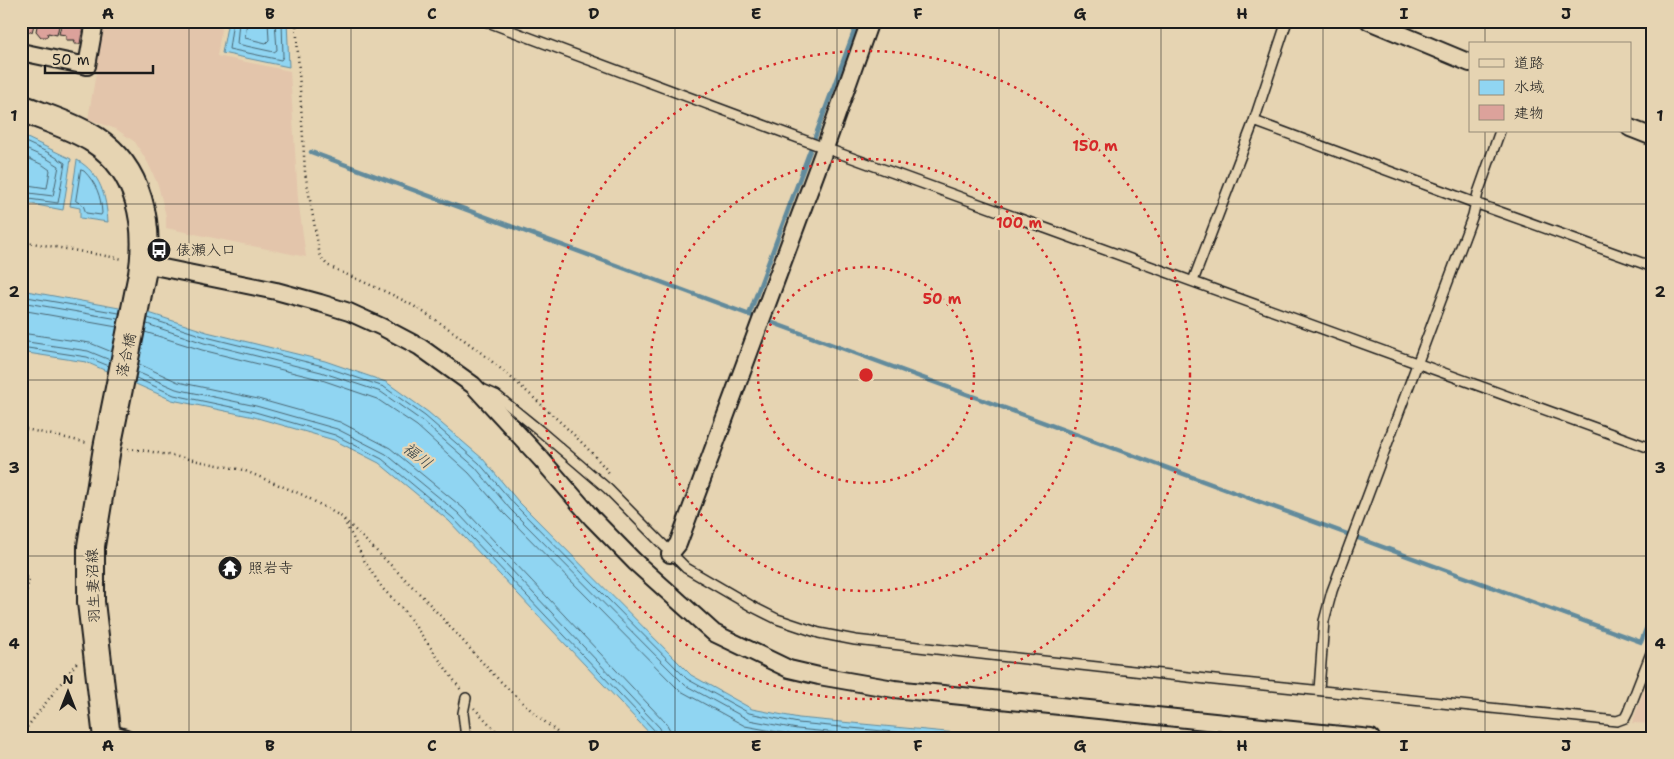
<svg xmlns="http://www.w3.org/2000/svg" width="1674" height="759" font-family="'Shantell Sans','Klee One',sans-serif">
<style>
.built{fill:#e3c5ab}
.water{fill:#90d5f2;stroke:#628b9c}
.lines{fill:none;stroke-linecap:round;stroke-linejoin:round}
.shore{stroke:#4a6672;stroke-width:1}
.stream{stroke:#628b9c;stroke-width:4.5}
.building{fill:#dca29b;stroke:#1c1c1c}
.lane-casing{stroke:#1c1c1c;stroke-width:12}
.street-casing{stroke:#1c1c1c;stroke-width:20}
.primary-casing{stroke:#1c1c1c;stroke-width:30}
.path{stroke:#1c1c1c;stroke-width:2.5;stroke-dasharray:1 4;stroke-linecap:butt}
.lane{stroke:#e6d4b2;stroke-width:9}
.street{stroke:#e6d4b2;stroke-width:16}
.primary{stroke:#e6d4b2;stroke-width:26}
.grid{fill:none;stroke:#1c1c1c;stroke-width:1;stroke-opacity:0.55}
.ring{fill:none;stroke:#d62828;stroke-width:2.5;stroke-dasharray:2.5 5}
.labels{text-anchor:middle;stroke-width:4.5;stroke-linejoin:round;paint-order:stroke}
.poi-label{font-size:15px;fill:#1c1c1c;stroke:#e6d4b2;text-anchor:start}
.street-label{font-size:15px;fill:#1c1c1c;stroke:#e6d4b2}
.water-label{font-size:16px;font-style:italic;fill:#334147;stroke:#e6d4b2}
.centre{fill:#d62828;stroke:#e6d4b2;stroke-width:2.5}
.ring-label{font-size:15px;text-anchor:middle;font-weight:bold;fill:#d62828;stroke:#e6d4b2;stroke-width:4.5;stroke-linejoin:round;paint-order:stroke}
.neatline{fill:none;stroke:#1c1c1c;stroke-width:2}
.grid-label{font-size:16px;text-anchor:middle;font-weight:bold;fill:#1c1c1c}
</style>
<rect width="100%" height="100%" fill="#e6d4b2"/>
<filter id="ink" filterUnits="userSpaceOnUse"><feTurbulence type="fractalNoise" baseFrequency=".02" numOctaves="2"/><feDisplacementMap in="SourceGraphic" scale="10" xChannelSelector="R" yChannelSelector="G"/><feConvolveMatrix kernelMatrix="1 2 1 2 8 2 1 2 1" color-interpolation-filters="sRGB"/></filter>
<g filter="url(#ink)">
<!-- built -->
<path class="built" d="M105,21H223L217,56L290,71L298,199L306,257L166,228V216L158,185L148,163L135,142L116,129L88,119Z
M1653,666V724L1632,723Z"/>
<!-- water -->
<path class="water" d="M228,21H287L289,67L222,53Z
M21,135L71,159L63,210L21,202Z
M77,160C101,174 106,196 108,222L80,218V208L70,206Z
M21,290L152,314L207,332L325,361L386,382L428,412L483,459L518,501L691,675L752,709L799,718L1010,738H654L449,521L379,463L334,440L254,417L172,400L86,362L21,352Z"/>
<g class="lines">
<!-- shore -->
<path class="shore" d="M233,21L229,49L281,60L283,57L282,21
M239,21L237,44L274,52L277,50L275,21
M247,21L245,38L266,43L269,40L268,21
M21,140L49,153L65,163L58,203L21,198
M21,147L46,158L59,166L53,196L21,192
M21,155L43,165L50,170L47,188L21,184
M81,170L84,171C96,183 101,196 102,213L101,215L86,213L83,205L76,201Z
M21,296L119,313
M21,302L118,319
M21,310L117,327
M148,318L206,337L323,366L384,387L425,416L479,463L514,504L687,679L749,713L798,723L957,738
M147,324L204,343L321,372L381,392L422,421L475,467L510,509L685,685L749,720L797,729L890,738
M145,332L202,350L319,379L377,399L417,426L469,473L505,514L679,690L745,726L810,738
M21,333L90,343L112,352
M21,341L88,351L110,360
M21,347L87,357L109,366
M139,364L178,382L258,399L340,422L390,448L463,508L666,723L670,730L671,738
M137,372L176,389L256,406L337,429L386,454L458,513L660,728L663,738
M136,378L174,395L255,412L335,435L382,459L453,518L656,732L657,738"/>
<!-- stream -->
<path class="stream" d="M311,152L758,318
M749,315L858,21
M765,320L1641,642L1653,611"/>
</g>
<!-- building -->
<path class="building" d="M21,21H35L32,32L21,31Z
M38,21H60L57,35L48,33L47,37H41L36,31Z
M62,22L83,26L80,44H74L75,40H66V35L59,34Z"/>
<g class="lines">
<defs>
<path id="lane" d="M485,21L825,148L1653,449
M1254,121L1475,203L1653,267
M1193,281L1254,121L1287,21
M480,388L496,395L539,430L608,489L686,568L753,607L777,619L819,633L855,640L1215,680L1617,721L1625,718L1628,712L1653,648
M1319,690L1324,621L1332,591L1473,215L1478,193L1500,131
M466,738L463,713L466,698"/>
<path id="street" d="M1369,21L1470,63
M21,52L87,66L95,21
M1630,128L1653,137
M144,264L276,291L320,303L349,312L382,327L420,347L473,385L541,459L592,518L635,562L714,633L789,669L819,676L894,689L1371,738
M670,554L678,544L825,148L870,21
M106,732L126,738"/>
<path id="primary" d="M21,108C46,118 73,126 95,140C140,169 150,225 142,274L107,448L91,546V602L107,738"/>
</defs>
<!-- lane casing -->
<use href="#lane" class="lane-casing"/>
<!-- street casing -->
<use href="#street" class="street-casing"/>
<!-- primary casing -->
<use href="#primary" class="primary-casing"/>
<!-- path -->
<path class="path" d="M296,21L305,172L320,256L327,265C354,279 383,289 410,304C460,333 504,370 546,409C569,430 591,450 610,474
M21,241L123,259
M21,428L88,443
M128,449L148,451L243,470L303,495L342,517L424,598L492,673L525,705L564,738
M344,520L365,562L383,589L403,609L461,690
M21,576L29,578L21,619
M474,708L503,738
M21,735L78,661"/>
<!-- lane -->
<use href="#lane" class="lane"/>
<!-- street -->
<use href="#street" class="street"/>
<!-- primary -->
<use href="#primary" class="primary"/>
</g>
</g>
<!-- grid -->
<path class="grid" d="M189,21V738M351,21V738M513,21V738M675,21V738M837,21V738M999,21V738M1161,21V738M1323,21V738M1485,21V44M1485,131V738M21,204H1653M21,380H1653M21,556H1653"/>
<!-- distance rings -->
<g class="ring">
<circle cx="866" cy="375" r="108"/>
<circle cx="866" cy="375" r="216"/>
<circle cx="866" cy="375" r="324"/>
</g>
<!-- icons -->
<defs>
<symbol id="bus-disc" viewBox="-11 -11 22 22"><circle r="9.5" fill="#1c1c1c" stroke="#e6d4b2"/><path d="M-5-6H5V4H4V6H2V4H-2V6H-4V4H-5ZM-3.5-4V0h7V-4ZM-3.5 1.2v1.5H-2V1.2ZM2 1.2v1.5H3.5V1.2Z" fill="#fff"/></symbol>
<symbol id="temple-disc" viewBox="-11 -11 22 22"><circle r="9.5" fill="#1c1c1c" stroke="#e6d4b2"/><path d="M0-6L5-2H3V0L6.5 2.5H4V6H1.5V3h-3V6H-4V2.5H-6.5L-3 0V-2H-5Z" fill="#fff"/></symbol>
</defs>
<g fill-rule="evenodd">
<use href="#bus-disc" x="145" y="236" width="28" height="28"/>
<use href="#temple-disc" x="216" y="554" width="28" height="28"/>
</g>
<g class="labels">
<!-- poi labels -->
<g class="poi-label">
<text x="176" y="255">俵瀬入口</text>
<text x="248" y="573">照岩寺</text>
</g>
<!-- street labels -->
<g class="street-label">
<text transform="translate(126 355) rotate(-78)" y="5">落合橋</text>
<text transform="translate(93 586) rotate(-92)" y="5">羽生妻沼線</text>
</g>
<!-- water labels -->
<g class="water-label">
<text transform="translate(418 455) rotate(38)" y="6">福川</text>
</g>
</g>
<circle cx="866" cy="375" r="8" class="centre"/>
<g class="ring-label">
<text x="1095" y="151">150 m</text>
<text x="1019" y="228">100 m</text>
<text x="942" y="304">50 m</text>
</g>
<!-- margin -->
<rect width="1674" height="759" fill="none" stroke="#e6d4b2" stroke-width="55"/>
<!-- legend -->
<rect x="1469" y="42" width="162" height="90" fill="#e6d4b2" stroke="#958a76"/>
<rect x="1479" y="59" width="25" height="8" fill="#e6d4b2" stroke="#958a76"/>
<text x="1514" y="68" font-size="15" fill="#1c1c1c">道路</text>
<rect x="1479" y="80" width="25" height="15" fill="#90d5f2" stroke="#958a76"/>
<text x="1514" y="92" font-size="15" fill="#1c1c1c">水域</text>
<rect x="1479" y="105" width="25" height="15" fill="#dca29b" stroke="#958a76"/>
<text x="1514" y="118" font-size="15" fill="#1c1c1c">建物</text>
<!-- north arrow -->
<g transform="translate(68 692)" stroke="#e6d4b2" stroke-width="4" paint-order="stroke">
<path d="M0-4L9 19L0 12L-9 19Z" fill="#1c1c1c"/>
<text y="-8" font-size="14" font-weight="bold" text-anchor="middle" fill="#1c1c1c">N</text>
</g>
<!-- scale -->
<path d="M45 65v8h108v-8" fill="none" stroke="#1c1c1c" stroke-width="2.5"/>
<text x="52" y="65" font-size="15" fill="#1c1c1c" stroke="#e6d4b2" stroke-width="4" paint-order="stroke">50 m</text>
<rect x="28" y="28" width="1618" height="704" class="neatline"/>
<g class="grid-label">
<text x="108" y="19">A</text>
<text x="270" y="19">B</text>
<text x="432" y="19">C</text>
<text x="594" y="19">D</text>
<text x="756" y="19">E</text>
<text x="918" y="19">F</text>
<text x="1080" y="19">G</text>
<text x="1242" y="19">H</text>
<text x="1404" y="19">I</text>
<text x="1566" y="19">J</text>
<text x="14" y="121">1</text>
<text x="1660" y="121">1</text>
<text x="14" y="297">2</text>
<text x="1660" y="297">2</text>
<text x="14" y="473">3</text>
<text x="1660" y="473">3</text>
<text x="14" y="649">4</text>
<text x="1660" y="649">4</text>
<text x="108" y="751">A</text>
<text x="270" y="751">B</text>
<text x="432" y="751">C</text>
<text x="594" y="751">D</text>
<text x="756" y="751">E</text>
<text x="918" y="751">F</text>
<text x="1080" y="751">G</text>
<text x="1242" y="751">H</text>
<text x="1404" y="751">I</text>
<text x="1566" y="751">J</text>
</g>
</svg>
